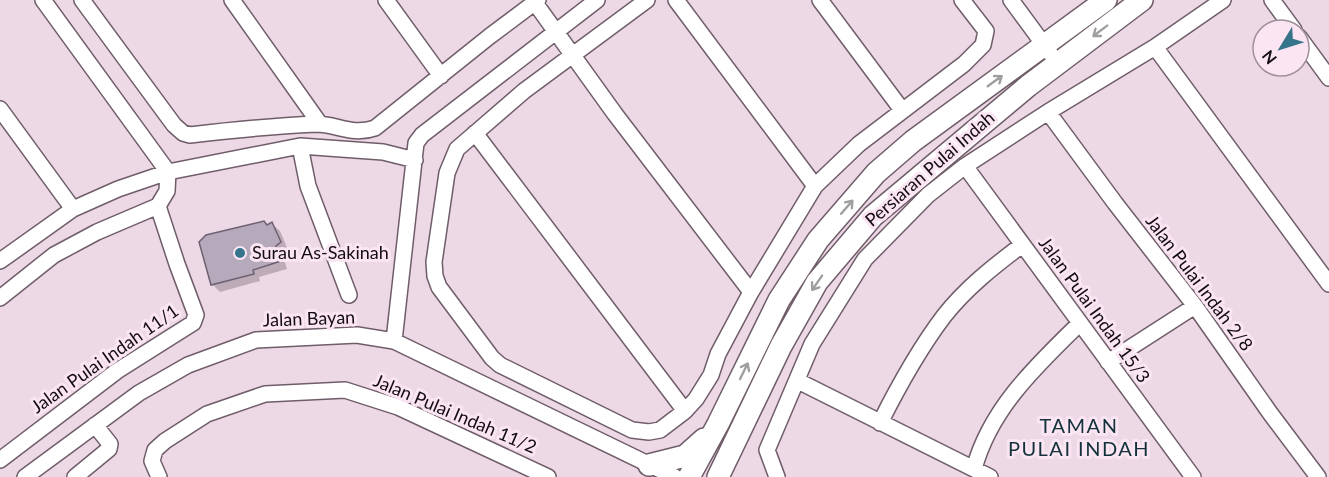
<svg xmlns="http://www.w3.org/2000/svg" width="1329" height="477" font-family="Lato,sans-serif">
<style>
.shadow{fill:#0003}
.building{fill:#b5a9bb;stroke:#6d6172;stroke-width:1.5}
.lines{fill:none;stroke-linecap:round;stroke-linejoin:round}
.street-casing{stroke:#6f5d69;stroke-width:18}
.secondary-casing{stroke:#6f5d69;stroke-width:24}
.street{stroke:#fff;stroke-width:15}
.secondary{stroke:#fff;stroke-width:21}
.oneway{stroke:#a19ea0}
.poi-dot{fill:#367589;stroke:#fbe5f3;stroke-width:2}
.labels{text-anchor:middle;stroke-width:6;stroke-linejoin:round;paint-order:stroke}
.street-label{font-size:18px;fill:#130d11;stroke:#fbe5f3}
.poi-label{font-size:18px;fill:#130d11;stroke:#fbe5f3;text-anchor:start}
.neighbourhood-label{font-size:20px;letter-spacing:1.5px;fill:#12313a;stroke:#fbe5f3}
</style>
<rect width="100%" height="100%" fill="#edd8e6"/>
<!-- shadow -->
<path class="shadow" d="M272,224L280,231L288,250L282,253L287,269L259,277L260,281L220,292L212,284Z"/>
<!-- building -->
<path class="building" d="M264,221L267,225L272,222L281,242L276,246L281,261L253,270L254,274L211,285L199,242L206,235Z"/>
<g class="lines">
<defs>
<path id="street" d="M43,0L168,172
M82,0L174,125L183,133L190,135C232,130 274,126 316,124C337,124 352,136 375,128L490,36L538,0
M232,0L320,124
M386,0L441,76
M533,0L615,114L751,292
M647,0L524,91L457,149L447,173L434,262L435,276L439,287L492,358L500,365L632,430L649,432L660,430L685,411L696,399L711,375L718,354L751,292L815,186L859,144L964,64L983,45L986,31L962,0
M676,0L815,186
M820,0L902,110
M1011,0L1050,53
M1272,0L1294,30
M1299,37L1329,78
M1155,47L1329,284
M0,109L73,209
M1048,112L1115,203L1195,306L1270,413L1318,477
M475,133L685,411
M300,146L308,186L349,295
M965,166L1193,477
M0,261L73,209L118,189L168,172L300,146L383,152L415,160
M0,298L54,255L97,232L158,206L167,191L168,172
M394,341L416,143L422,135L597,0
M1108,362L1195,306
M798,381L990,477
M880,423C899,385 919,349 944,316C966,288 994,266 1022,245
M0,460L117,371L193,323L196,315L177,264L158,206
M974,469C990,409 1036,366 1079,324
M25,477L139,393L188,365L256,340L357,335L394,341L675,477
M75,477L109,449L110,444L95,425
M159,477L152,461L155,450L165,441L207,414L265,394L345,390L398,407L548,477
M777,477L767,450L812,344L865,259L928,195L965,166L1048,112L1155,47L1223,0"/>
<path id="secondary" d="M649,465L685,456L704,439
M689,477L718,424L779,300L818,240L876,173L913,141L1106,0
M718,477L781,346L817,282L873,216L1028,86L1142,0"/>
</defs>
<!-- street casing -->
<use href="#street" class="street-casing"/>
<!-- secondary casing -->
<use href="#secondary" class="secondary-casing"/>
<!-- street -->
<use href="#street" class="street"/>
<!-- secondary -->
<use href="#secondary" class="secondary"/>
</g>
<!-- one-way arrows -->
<defs><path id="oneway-shaft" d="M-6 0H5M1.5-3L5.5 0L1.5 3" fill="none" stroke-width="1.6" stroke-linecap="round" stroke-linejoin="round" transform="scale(1.5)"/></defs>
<g class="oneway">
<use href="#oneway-shaft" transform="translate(1100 31) rotate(143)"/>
<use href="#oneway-shaft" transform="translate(995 81) rotate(-36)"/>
<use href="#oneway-shaft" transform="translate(847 207) rotate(-49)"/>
<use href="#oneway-shaft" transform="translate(817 283) rotate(125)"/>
<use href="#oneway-shaft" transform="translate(744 371) rotate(-64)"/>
</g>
<!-- markers -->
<circle class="poi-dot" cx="240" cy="253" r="6"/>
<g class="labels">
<!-- street labels -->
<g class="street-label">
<text transform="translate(930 169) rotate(-41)" y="6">Persiaran Pulai Indah</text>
<text transform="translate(1199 283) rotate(53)" y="6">Jalan Pulai Indah 2/8</text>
<text transform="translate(1094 310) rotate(54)" y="6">Jalan Pulai Indah 15/3</text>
<text transform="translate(309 319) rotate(-2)" y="6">Jalan Bayan</text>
<text transform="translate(105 359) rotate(-35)" y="6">Jalan Pulai Indah 11/1</text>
<text transform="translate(455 414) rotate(23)" y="6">Jalan Pulai Indah 11/2</text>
</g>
<!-- poi labels -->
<g class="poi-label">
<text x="252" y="259">Surau As-Sakinah</text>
</g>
<!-- neighbourhood labels -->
<g class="neighbourhood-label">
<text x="1079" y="433">TAMAN<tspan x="1079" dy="23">PULAI INDAH</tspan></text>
</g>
</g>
<!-- north arrow -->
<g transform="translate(1281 48) rotate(232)"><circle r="28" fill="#fbe5f3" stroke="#9e8f99" stroke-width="1.5"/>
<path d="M0-4.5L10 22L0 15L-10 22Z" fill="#367589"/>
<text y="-9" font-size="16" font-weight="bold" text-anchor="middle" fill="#130d11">N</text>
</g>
</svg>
